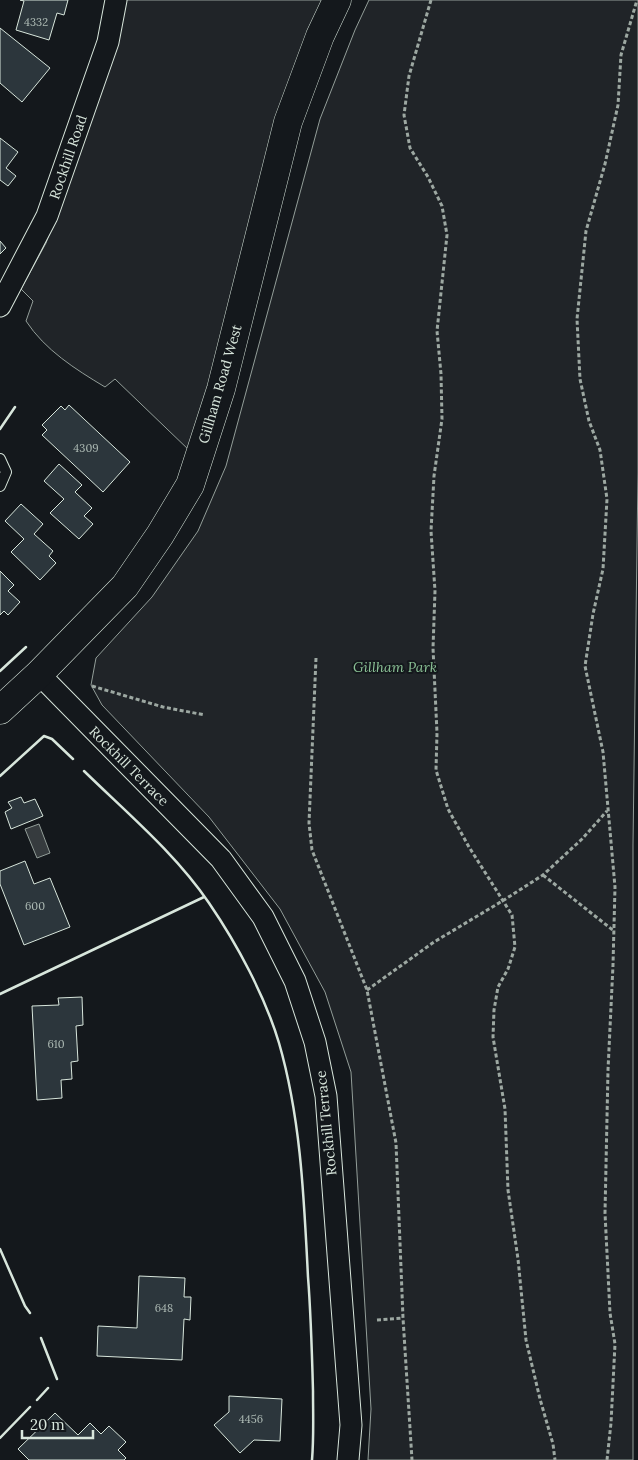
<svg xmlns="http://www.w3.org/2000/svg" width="638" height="1460" font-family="Lora,serif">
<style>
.green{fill:#202428;stroke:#939e99}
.water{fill:#363b3e;stroke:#939e99}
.building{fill:#2c363c;stroke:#d8e6dc}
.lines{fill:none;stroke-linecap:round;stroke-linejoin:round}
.lane-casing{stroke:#d8e6dc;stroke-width:12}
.street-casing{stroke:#d8e6dc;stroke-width:23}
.secondary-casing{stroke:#d8e6dc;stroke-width:29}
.path{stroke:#9da8a2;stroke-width:3;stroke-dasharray:4 2.5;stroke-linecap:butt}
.lane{stroke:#14181c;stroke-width:10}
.street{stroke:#14181c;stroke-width:21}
.secondary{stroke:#14181c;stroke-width:28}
.wall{stroke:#d8e6dc;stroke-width:2.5}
.labels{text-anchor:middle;stroke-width:4;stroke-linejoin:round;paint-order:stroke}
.number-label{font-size:11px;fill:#adbab4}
.street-label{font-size:14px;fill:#d8e6dc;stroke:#14181c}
.park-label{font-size:14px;font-style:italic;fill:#8ac095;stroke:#14181c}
</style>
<rect width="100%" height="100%" fill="#14181c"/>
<!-- green -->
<path class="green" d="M125,0H325L191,452L115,379L105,387C75,369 45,350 26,321L33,301L21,289L46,243L104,84Z
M369,0H638V472L633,845V1460H368L371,1409L351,1072L325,992L280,909L209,817L102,705L91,685L96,658L152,597L198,531L226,466L320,119L355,30Z"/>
<!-- water -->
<path class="water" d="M39,824L50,853L37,858L25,829Z"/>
<!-- building -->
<path class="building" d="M20,0H68L64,15L57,13L49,40L16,30L24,1Z
M0,28L50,68L22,102L0,83Z
M0,138L18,152L6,168L16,176L8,186L0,180Z
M0,241L6,248L0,254Z
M69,405L130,462L103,492L42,435L47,430L42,425L61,406L65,410Z
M59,464L82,485L75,492L92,508L84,516L93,524L79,539L50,513L64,499L44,481Z
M21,504L43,524L34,534L53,551L49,556L56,563L40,580L11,552L24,539L5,521Z
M0,571L14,585L8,591L20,602L8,615L4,611L0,615Z
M21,797L24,803L35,799L43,816L11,829L5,812L12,808L8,802Z
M25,861L34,884L50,878L70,927L24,945L0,884V871Z
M82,997L83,1025L76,1026L78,1061L71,1062L72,1079L61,1080L62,1098L37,1100L32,1006L59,1005L58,998Z
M139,1276L185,1278L184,1297H191L190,1320L184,1319L182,1360L97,1356L98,1326L137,1328Z
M229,1396L282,1399L280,1441L254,1440L240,1453L214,1425L229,1412Z
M55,1413L78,1435L90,1423L101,1434L109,1426L126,1442L118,1450L126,1458L124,1460H29L18,1449Z"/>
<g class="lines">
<defs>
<path id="lane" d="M0,459L6,472L0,486"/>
<path id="street" d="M0,306L47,216L108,42L116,0
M39,674L221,859L263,917L295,981L315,1042L326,1096L351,1425L348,1460"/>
<path id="secondary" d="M0,710L39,674L125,586L160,535L190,485L221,389L288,122L320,36L337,0"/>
</defs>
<!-- lane casing -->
<use href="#lane" class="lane-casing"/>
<!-- street casing -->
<use href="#street" class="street-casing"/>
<!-- secondary casing -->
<use href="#secondary" class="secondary-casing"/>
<!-- path -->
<path class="path" d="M431,0L409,76L404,115L410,148L428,177L442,206L447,235L437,331L441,374L442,419L434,476L431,531L435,591L433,648L437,733L436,770L448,809L469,847L512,915L515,947L508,969L498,987L494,1010L493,1037L505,1109L508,1190L518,1259L526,1340L540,1399L553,1444L555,1460
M316,658L309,823L312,850L367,990L396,1143L403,1318L412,1460
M92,686L163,707L205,715
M543,875L614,931
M367,990L434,942L504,900L543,875L582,839L607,811
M377,1320L403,1318
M607,1460L611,1423L615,1344L610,1313L605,1213L608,1070L613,965L615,887L603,752L585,666L593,614L603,569L607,499L600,450L589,421L580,379L577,319L586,231L605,164L618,105L621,55L637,0"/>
<!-- lane -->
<use href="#lane" class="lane"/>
<!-- street -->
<use href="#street" class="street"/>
<!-- secondary -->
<use href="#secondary" class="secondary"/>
<!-- wall -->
<path class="wall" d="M0,429L15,407
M0,671L26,647
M84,771C127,813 175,853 209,903C237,944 265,996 279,1043C301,1119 304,1199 308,1277C311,1315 312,1353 313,1391C313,1414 314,1437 312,1460
M0,776L44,736L52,739L73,759
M0,994L204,897
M0,1249L25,1306L30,1313
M41,1338L57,1379
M37,1400L48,1388
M0,1438L30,1407"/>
</g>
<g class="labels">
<!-- number labels -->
<g class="number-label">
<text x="36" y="26">4332</text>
<text x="86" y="452">4309</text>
<text x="35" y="910">600</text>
<text x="56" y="1048">610</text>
<text x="164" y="1312">648</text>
<text x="251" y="1423">4456</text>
</g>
<!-- street labels -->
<g class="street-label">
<text transform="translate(68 157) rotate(-71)" y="5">Rockhill Road</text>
<text transform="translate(220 384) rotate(-74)" y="5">Gillham Road West</text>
<text transform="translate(129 766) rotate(45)" y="5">Rockhill Terrace</text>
<text transform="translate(326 1123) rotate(-96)" y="5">Rockhill Terrace</text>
</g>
<!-- park labels -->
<g class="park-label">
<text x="395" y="672">Gillham Park</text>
</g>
</g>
<!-- scale -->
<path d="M22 1430v8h71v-8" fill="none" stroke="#d8e6dc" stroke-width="2.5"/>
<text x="30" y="1430" font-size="15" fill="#d8e6dc" stroke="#14181c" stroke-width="4" paint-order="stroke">20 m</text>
</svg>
